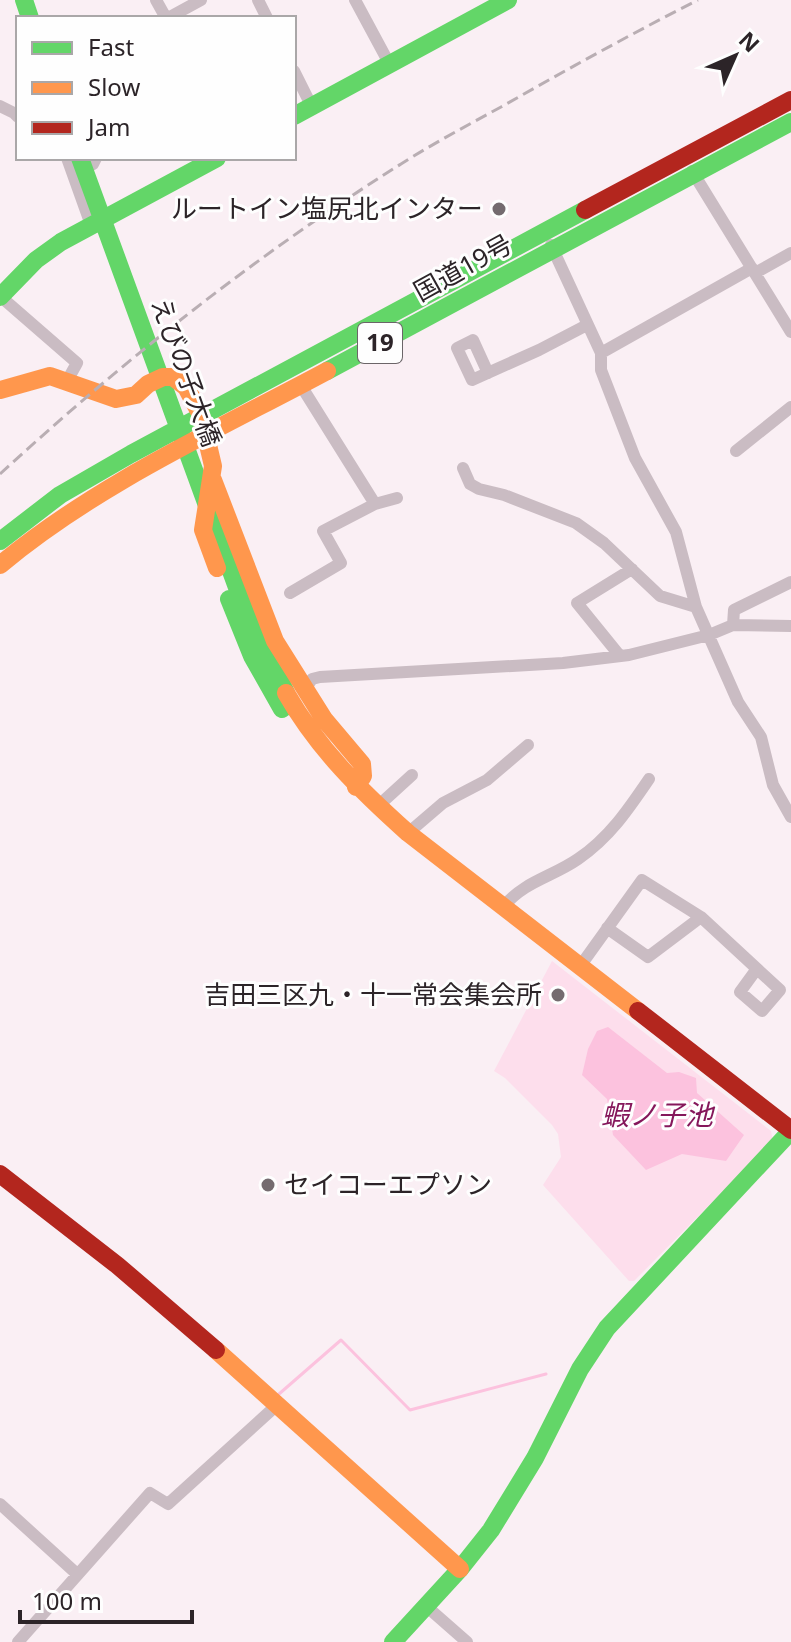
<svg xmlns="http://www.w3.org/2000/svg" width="791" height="1642" font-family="'Noto Sans','Noto Sans JP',sans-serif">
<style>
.green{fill:#fddeec}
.water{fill:#fcc2de}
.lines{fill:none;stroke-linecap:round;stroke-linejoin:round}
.stream{stroke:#fcc2de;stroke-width:3}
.street{stroke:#cabcc3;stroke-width:12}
.fast{stroke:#63d668;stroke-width:18}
.slow{stroke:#ff974d;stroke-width:18}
.jam{stroke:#b3261e;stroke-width:18}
.rail{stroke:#b9aeb3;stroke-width:3;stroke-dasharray:12 6;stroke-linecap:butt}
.poi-dot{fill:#746b6f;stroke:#fefefe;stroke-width:3}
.labels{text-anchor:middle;stroke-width:6;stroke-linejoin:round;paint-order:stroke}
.shield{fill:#fefefe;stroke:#6b6568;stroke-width:2}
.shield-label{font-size:24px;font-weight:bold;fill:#2c2428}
.poi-label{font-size:26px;fill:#2c2428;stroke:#fefefe;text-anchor:end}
.street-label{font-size:26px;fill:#2c2428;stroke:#fefefe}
.water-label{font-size:28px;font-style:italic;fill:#85175b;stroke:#fefefe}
</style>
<rect width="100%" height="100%" fill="#faeff4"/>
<!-- green -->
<path class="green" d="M552,961L771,1131L773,1141L634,1281H629L543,1185L561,1157L558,1134L552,1125L505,1078L494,1071Z"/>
<!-- water -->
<path class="water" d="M608,1027L667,1073L679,1072L696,1078L697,1093L744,1135L726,1161L682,1154L646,1170L613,1135L607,1099L582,1075L588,1049L597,1031Z"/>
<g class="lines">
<!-- stream -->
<path class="stream" d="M279,1394L341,1340L410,1410L546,1374"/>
<!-- street -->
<path class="street" d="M156,0L166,18
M258,0L267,18
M355,0L390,65
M168,18L201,0
M294,71L312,107
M0,106L14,113L18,117
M67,158L91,225
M692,171L791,332
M79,172L93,164L96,158
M551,245L601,353V370L635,458L676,532L696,607L738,702L761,737L773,785L791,817
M755,273L791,253
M0,296L77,363L67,381
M601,353L752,268
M488,373L473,340L457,348L472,380L539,350L587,325
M300,384L375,504L397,498
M736,451L791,407
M463,468L470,484L479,489L504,495L576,523L604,543L660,596L696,607
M290,593L341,563L323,531L375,504
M733,625L734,610L791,582
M620,656L577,603L632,569
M306,688L312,679L320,677L563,663L629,655L709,635L733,625L791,626
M378,806L412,775
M408,833L443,803L487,780L528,745
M504,906C525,881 552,877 578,859C609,838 628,810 649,779
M607,928L648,957L701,917
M581,965L642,880L701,917L780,990L762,1011L740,992L756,970
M0,1504L77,1574
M426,1606L467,1642
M18,1642L150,1493L168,1504L277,1405"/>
<!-- fast -->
<path class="fast" d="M24,0L30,18
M294,116L508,0
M80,158L243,604L286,693
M0,297L36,260L61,242L217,158
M327,371L791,122
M0,541L60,495L131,454L585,210
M229,599L252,656L282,709
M393,1642L460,1569L491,1530L535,1458L580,1369L607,1328L791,1131"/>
<!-- slow -->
<path class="slow" d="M0,390L50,376L116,399L136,395L148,384L163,377H173L186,387L201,415L213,466L203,530L217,568
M213,480L275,641L324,719L362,764L363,776L356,787
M0,565C97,484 217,430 327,371
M286,693C318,749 361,791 408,833L638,1011
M216,1350L460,1569"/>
<!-- jam -->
<path class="jam" d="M585,210L791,100
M638,1011L791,1130
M0,1174L117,1265L216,1350"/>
<!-- rail -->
<path class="rail" d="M0,474C125,359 258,254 401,164C434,143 468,125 501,107C566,70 631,34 698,0"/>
</g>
<!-- markers -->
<g class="poi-dot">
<circle cx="499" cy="209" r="8"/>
<circle cx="558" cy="995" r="8"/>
<circle cx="268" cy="1185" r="8"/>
</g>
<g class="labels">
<!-- shield labels -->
<rect class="shield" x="358" y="323" width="44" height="40" rx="6"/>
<g class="shield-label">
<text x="380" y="351">19</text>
</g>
<!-- poi labels -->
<g class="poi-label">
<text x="483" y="218">ルートイン塩尻北インター</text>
<text x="542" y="1004">吉田三区九・十一常会集会所</text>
<text x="284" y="1194" text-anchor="start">セイコーエプソン</text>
</g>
<!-- street labels -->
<g class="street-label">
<text transform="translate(463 268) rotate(-29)" y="9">国道19号</text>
<text transform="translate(186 372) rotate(70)" y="9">えびの子大橋</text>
</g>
<!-- water labels -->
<g class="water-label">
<text x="657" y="1125">蝦ノ子池</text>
</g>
</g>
<!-- legend -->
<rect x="16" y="16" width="280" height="144" fill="#fefefe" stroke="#aaa7a8" stroke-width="2"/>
<rect x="32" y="42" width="40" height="12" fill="#63d668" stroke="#aaa7a8" stroke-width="2"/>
<text x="88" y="56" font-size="24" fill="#2c2428">Fast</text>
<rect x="32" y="82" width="40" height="12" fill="#ff974d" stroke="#aaa7a8" stroke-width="2"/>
<text x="88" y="96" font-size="24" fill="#2c2428">Slow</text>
<rect x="32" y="122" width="40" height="12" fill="#b3261e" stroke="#aaa7a8" stroke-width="2"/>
<text x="88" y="136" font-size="24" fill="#2c2428">Jam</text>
<!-- north arrow -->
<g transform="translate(735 56) rotate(45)" stroke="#fefefe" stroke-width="6" paint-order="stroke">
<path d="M0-6L14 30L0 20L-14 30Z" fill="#2c2428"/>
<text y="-12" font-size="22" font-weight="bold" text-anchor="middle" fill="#2c2428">N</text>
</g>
<!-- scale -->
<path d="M20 1610v12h172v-12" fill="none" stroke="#2c2428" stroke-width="4"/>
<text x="32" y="1610" font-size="24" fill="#2c2428" stroke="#fefefe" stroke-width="6" paint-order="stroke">100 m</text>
</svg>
